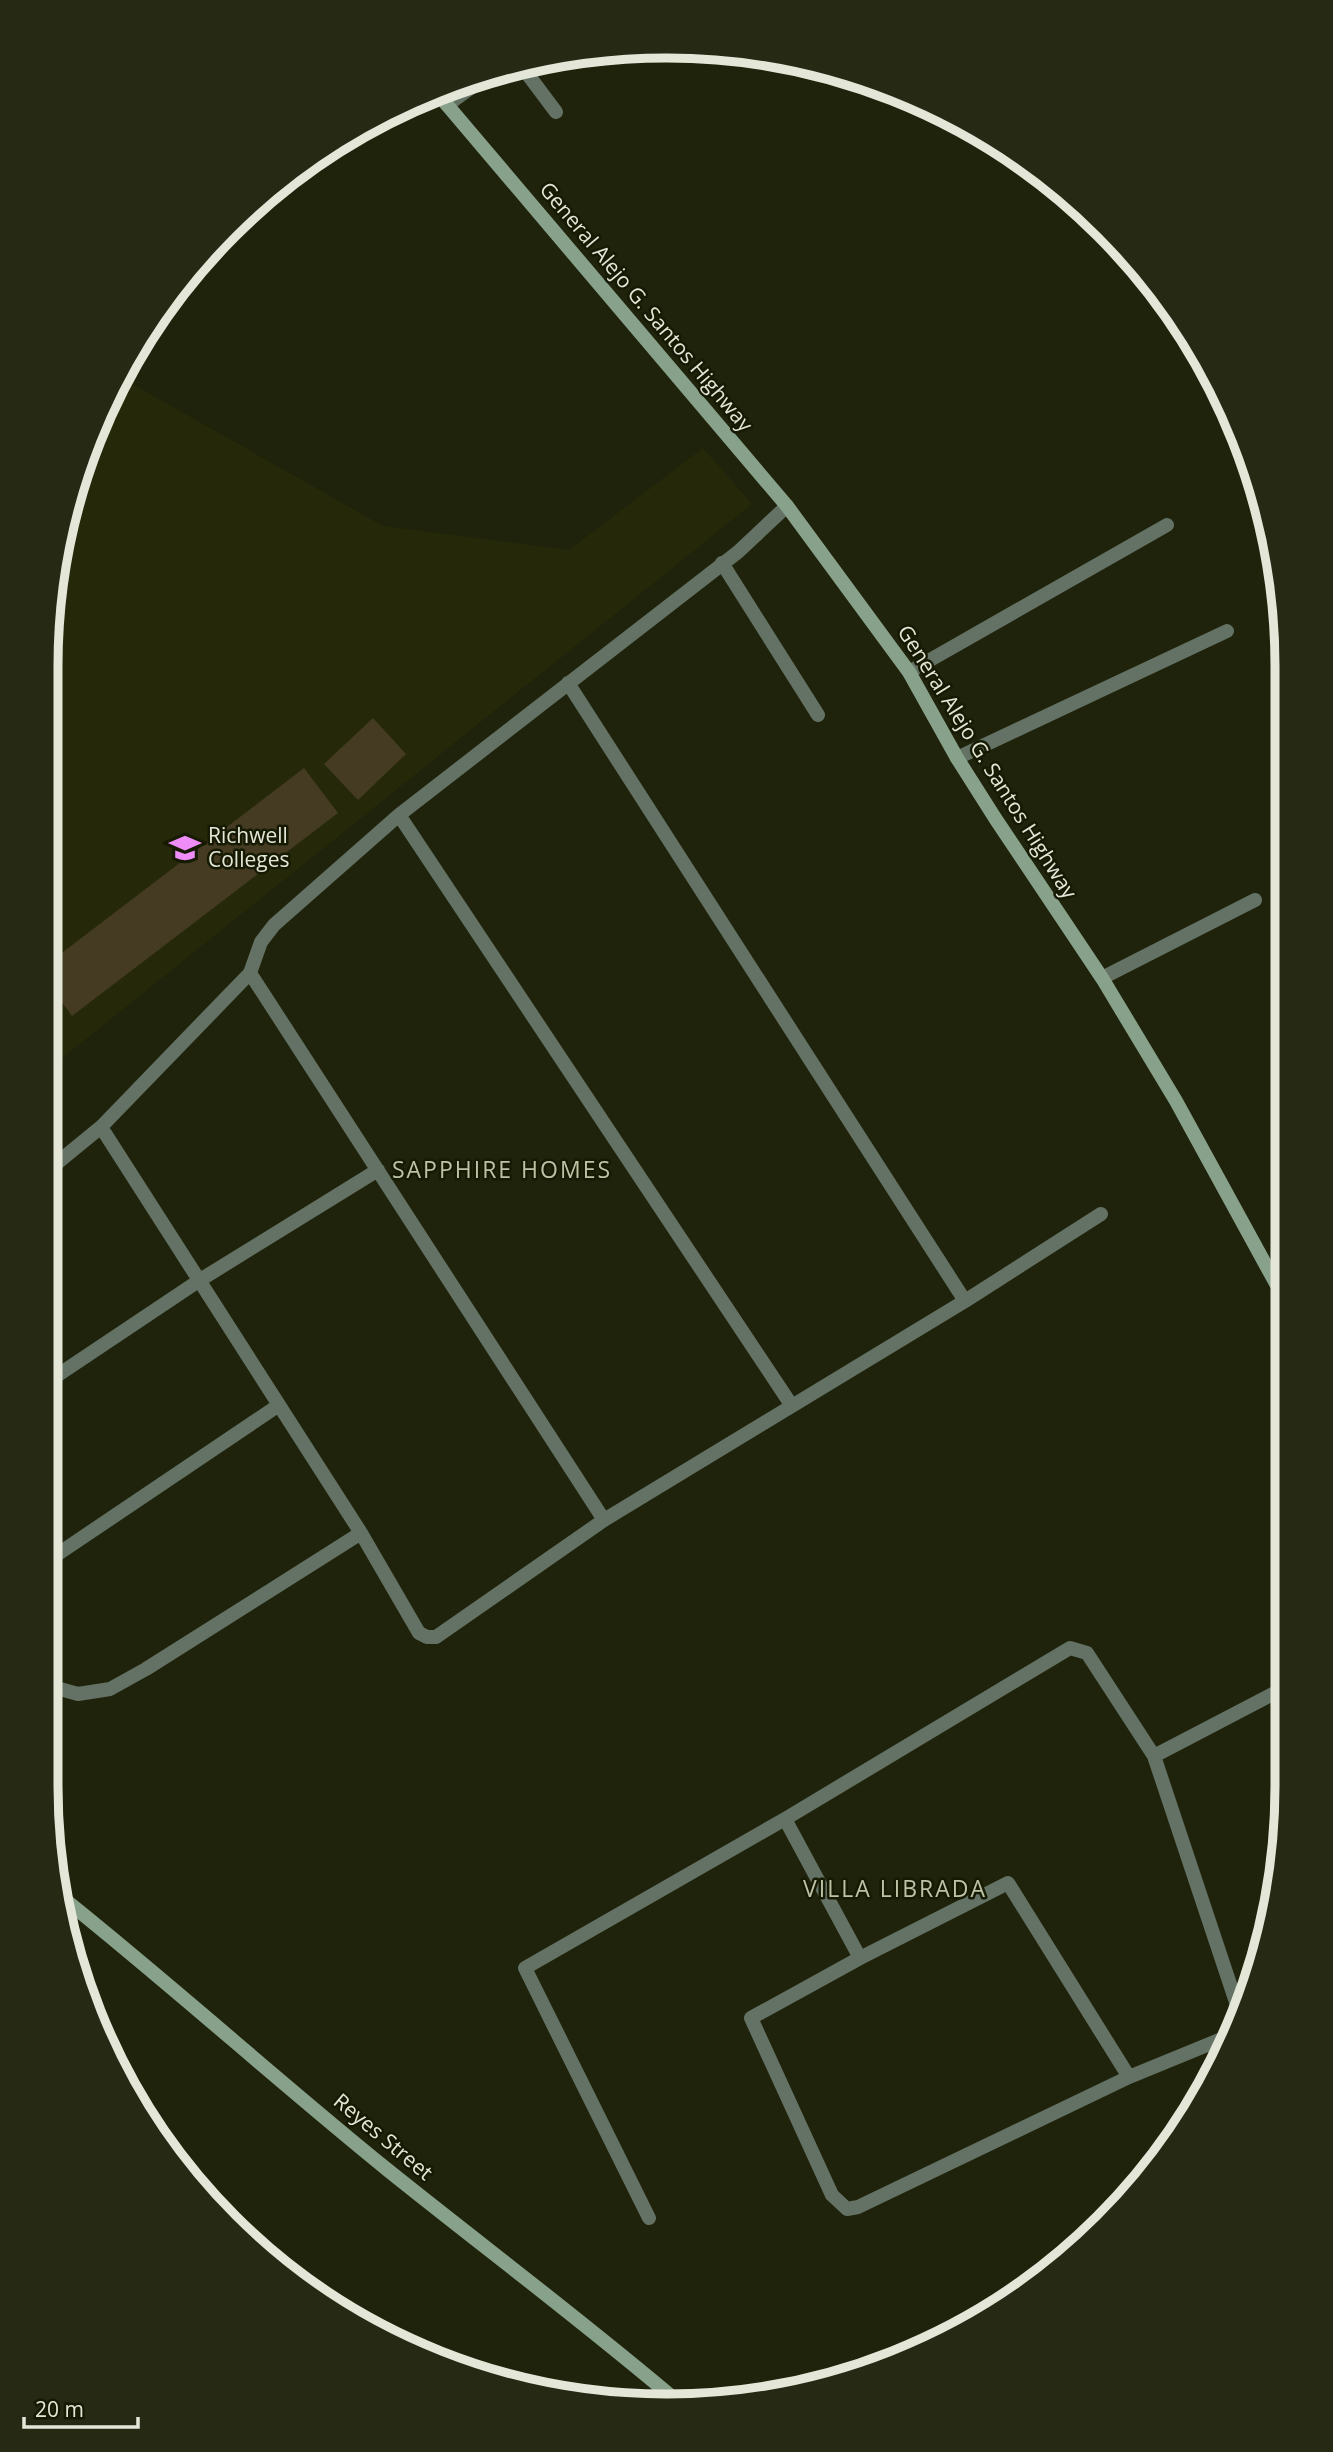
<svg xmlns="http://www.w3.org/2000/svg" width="1333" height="2452" font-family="'Open Sans',sans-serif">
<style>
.built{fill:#252909}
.building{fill:#453b23}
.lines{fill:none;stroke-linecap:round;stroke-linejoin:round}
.lane{stroke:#637264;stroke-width:14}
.street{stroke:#637264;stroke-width:14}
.secondary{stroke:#88a18a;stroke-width:14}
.labels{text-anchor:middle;stroke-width:5;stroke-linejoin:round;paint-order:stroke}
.street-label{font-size:21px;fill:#e4e7d8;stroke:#161a03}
.poi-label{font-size:21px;fill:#e4e7d8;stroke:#161a03;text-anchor:start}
.neighbourhood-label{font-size:23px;letter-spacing:2px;fill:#bcc2a5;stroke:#161a03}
.rim{fill:none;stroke:#e4e7d8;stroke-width:9}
</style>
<rect width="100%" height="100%" fill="#20230b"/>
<!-- built -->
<path class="built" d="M120,377L383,526L569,550L703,448L752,504L46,1071L47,626L67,505Z"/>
<!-- building -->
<path class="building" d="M373,718L406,754L358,800L324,764Z
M304,768L338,813L72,1016L46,981V965Z
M46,1026L53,1033L46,1040Z"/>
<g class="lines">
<!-- lane -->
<path class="lane" d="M520,64L556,112
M447,105L494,71
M722,563L818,715
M1102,978L1255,900"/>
<!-- street -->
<path class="street" d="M909,672L1167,525
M568,683L965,1301
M957,758L1227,631
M399,815L792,1406
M250,973L604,1520
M101,1127L361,1533L419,1633L427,1637H436L604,1520L965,1301L1101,1214
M46,1172L101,1127L250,973L261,942L274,925L399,815L738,552L787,506
M1271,1271L1284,1266
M46,1383L200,1280L378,1170
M46,1562L279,1405
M46,1685L78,1694L110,1689L146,1669L361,1533
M1154,1756L1286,1687
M785,1819L860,1958
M1129,2077L858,2207L847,2209L832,2195L751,2018L860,1958L1008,1883L1129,2077L1229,2036
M649,2218L525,1968L785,1819L1070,1648L1087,1653L1154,1756L1239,2011"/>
<!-- secondary -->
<path class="secondary" d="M437,93L787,506L909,672L957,758L995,818L1102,978L1176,1101L1285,1300
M64,1899C174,1987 279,2082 389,2171C485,2248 584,2322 678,2402"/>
</g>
<!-- icons -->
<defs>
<symbol id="university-bare" viewBox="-9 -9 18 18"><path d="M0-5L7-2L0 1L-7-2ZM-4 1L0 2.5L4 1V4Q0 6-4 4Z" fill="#ee8cf8" stroke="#161a03" stroke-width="2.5" paint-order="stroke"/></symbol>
</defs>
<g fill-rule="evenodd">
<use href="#university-bare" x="163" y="826" width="44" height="44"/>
</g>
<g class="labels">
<!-- street labels -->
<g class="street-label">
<text transform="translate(646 307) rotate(50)" y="7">General Alejo G. Santos Highway</text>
<text transform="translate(987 762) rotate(58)" y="7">General Alejo G. Santos Highway</text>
<text transform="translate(383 2137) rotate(40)" y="7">Reyes Street</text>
</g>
<!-- poi labels -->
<g class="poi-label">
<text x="208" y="843">Richwell<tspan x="208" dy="24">Colleges</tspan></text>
</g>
<!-- neighbourhood labels -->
<g class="neighbourhood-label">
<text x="502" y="1178">SAPPHIRE HOMES</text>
<text x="895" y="1897">VILLA LIBRADA</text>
</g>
</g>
<!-- crop -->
<path d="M0 0H1333V2452H0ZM666 58H667A608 608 0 0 1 1275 666V1786A608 608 0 0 1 667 2394H666A608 608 0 0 1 58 1786V666A608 608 0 0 1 666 58Z" fill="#262a14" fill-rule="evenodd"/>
<path class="rim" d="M666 58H667A608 608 0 0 1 1275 666V1786A608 608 0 0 1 667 2394H666A608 608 0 0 1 58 1786V666A608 608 0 0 1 666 58Z"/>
<!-- scale -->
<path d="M24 2417v10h114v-10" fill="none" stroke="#e4e7d8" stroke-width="3.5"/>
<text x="35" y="2417" font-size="21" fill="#e4e7d8" stroke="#161a03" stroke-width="5" paint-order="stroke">20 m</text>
</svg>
